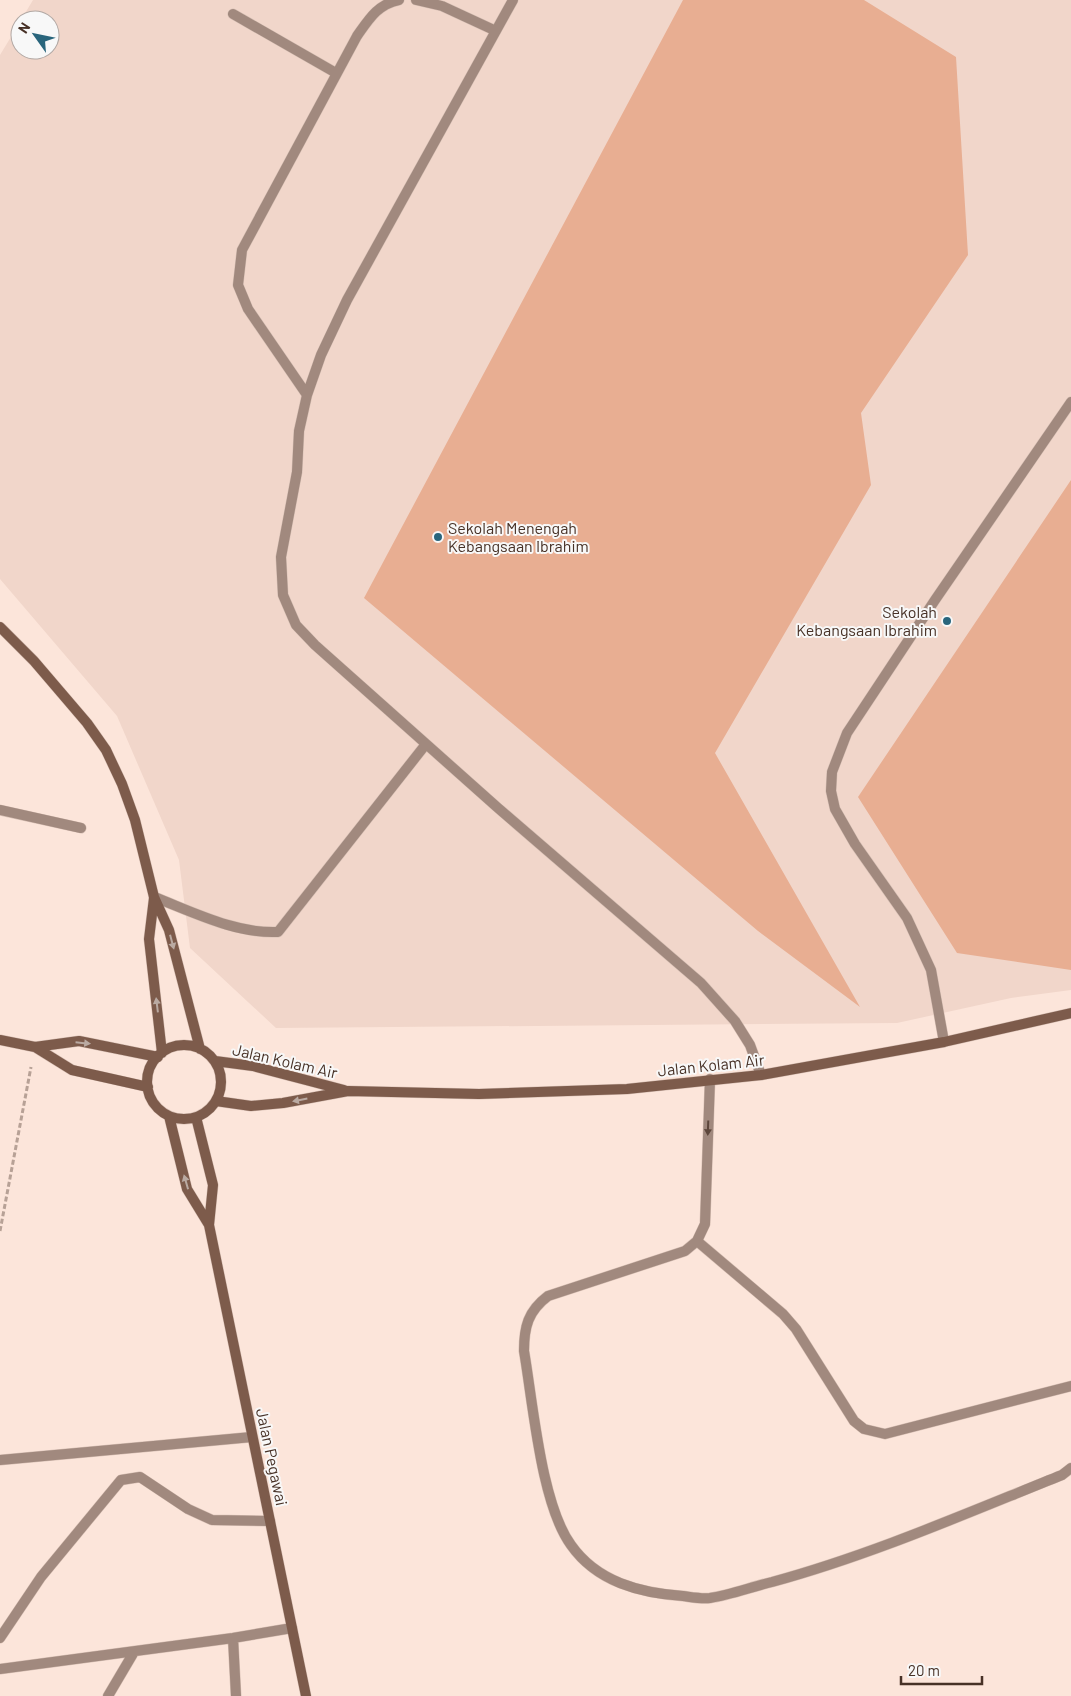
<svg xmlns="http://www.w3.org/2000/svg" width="1071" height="1696" font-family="Barlow,sans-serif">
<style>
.built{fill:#f1d6ca}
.green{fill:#e8ae92}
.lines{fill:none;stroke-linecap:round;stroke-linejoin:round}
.lane-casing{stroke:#d8c1b6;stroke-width:11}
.street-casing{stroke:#d8c1b6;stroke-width:11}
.secondary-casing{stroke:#d8c1b6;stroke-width:11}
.path{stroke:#b7a196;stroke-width:3;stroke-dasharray:5 2.5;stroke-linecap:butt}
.lane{stroke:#a1897e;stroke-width:10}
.street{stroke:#a1897e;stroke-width:10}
.secondary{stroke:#7d5b4b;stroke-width:10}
.oneway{fill:#baaaa2}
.oneway2{fill:#5e473c}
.poi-dot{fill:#29657c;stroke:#f8f8f8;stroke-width:2}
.labels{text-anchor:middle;stroke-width:4;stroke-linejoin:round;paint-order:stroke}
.poi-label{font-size:16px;fill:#473126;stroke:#f8f8f8;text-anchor:start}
.street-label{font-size:16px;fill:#473126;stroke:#f8f8f8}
</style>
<rect width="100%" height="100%" fill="#fce5da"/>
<!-- built -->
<path class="built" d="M33,0H1071V990L1011,998L897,1023L276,1028L190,948L179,860L117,716L0,579V55L20,22V50H50V20H21Z"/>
<!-- green -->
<path class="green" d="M683,0H864L956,57L968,255L861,413L871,485L715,753L860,1007L758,931L364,598Z
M1071,480V970L957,953L858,797Z"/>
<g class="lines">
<defs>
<path id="lane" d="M416,0L442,6L496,31
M513,0L347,300L321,355L307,395L299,431L297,472L281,557L283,595L296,625L315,645L498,808L701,983L735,1021L750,1045L761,1075
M233,14L336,73
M307,395L248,309L238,285L242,250L357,36C369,19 378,4 399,0
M0,810L81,828
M154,897C193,912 236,934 278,932L426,744
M944,1042L931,970L907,918L855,844L835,809L831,791L832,772L847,733L935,600L1071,402"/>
<path id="street" d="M710,1079L705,1224L697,1241L685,1251L548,1296C528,1311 524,1327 524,1351C533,1403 541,1504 571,1545C597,1582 640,1593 683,1596C691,1597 701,1599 710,1598C730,1595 751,1587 772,1582C871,1555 967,1513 1062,1475L1071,1468
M697,1241L783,1314L796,1329L854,1421L864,1429L885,1434L1071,1386
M0,1460L252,1437
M0,1638L41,1577L121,1480L140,1477L188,1509L212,1520L270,1521
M233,1638L236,1696
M0,1669L233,1638L292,1628
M108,1696L134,1652"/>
<path id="secondary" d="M0,627L34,661L87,723L106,750L122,784L135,820L154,897L169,930L200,1049
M154,898L149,939L162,1053
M0,1040L35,1047L72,1070L148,1087
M147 1082a37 37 0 1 1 74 0a37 37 0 1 1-74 0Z
M35,1047L79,1041L158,1057
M215,1061L253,1066L344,1090
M216,1101L251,1106L283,1103L348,1091L479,1094L627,1089L761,1075L944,1042L1071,1013
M169,1116L187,1189L209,1225
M196,1117L213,1185L209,1225L306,1696"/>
</defs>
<!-- lane casing -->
<use href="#lane" class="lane-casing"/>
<!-- street casing -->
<use href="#street" class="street-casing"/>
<!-- secondary casing -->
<use href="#secondary" class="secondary-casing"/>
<!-- path -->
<path class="path" d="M0,1231L31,1067"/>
<!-- lane -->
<use href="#lane" class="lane"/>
<!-- street -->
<use href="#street" class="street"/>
<!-- secondary -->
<use href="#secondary" class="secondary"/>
</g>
<!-- one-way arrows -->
<defs><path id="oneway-solid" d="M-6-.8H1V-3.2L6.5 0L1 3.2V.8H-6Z" transform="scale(1.25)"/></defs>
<g class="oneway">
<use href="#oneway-solid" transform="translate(172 942) rotate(75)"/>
<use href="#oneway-solid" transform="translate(157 1005) rotate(-97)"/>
<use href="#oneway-solid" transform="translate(83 1043) rotate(6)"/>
<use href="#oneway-solid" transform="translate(300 1100) rotate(169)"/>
<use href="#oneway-solid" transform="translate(186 1182) rotate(-106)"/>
</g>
<use class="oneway2" href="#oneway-solid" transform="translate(708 1128) rotate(92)"/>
<!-- markers -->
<g class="poi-dot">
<circle cx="438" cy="537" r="5"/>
<circle cx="947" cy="621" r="5"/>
</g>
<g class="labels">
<!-- poi labels -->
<g class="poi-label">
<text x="448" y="534">Sekolah Menengah<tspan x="448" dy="18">Kebangsaan Ibrahim</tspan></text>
<text x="937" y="618" text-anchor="end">Sekolah<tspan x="937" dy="18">Kebangsaan Ibrahim</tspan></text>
</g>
<!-- street labels -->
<g class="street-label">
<text transform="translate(285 1061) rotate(13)" y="6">Jalan Kolam Air</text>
<text transform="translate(711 1065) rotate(-6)" y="6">Jalan Kolam Air</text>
<text transform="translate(272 1457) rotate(78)" y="6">Jalan Pegawai</text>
</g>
</g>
<!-- north arrow -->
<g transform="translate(35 35) rotate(303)"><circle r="24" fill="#f8f8f8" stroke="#b1a8a4"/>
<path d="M0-4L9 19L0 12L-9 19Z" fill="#29657c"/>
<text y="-8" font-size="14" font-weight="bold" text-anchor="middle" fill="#473126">N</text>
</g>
<!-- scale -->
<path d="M901 1676v8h81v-8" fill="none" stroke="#473126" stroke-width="2.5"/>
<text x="908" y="1676" font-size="15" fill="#473126" stroke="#f8f8f8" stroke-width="4" paint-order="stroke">20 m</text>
</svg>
